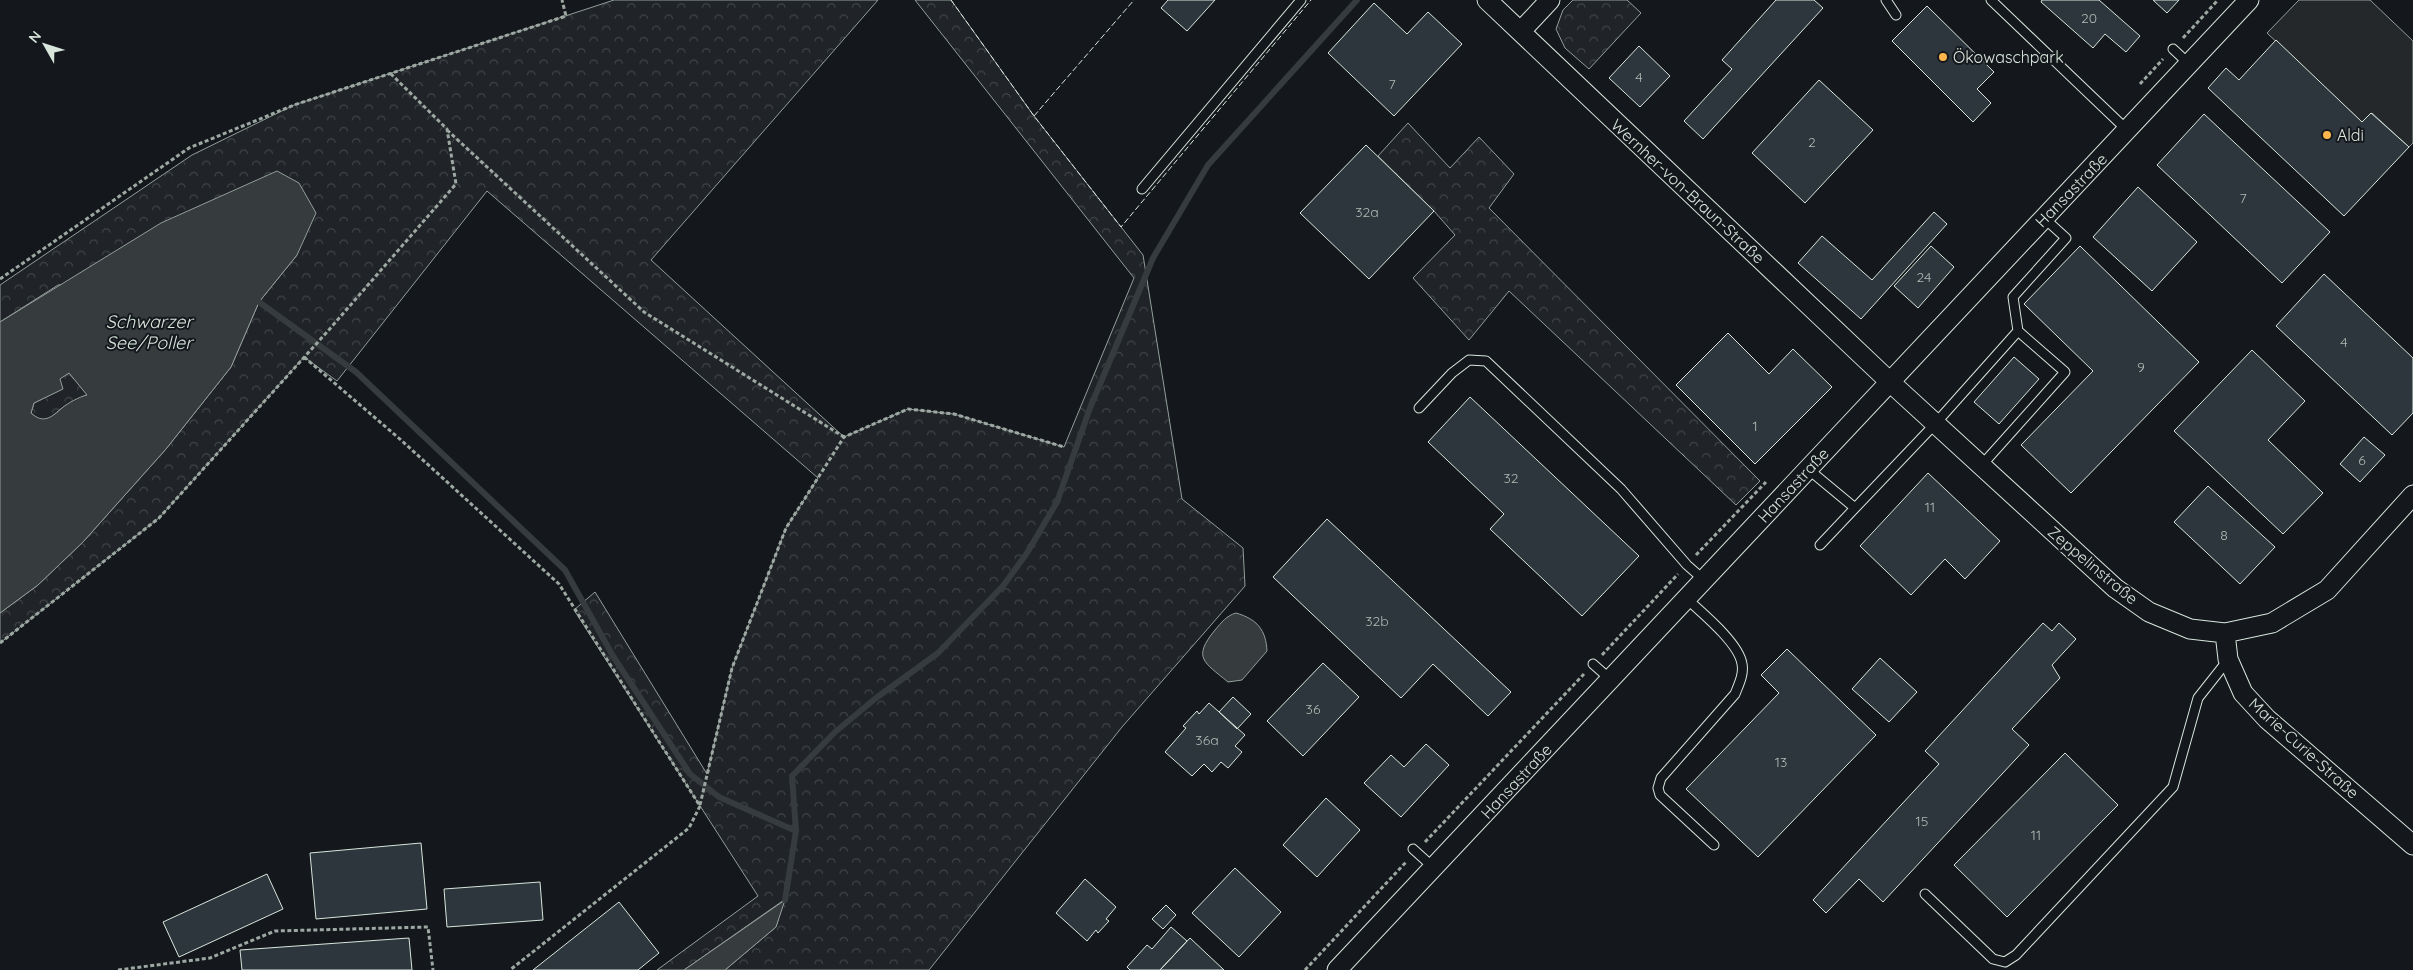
<svg xmlns="http://www.w3.org/2000/svg" width="2413" height="970" font-family="Quicksand,sans-serif">
<style>
.forest{fill:url(#forest-crowns);stroke:#939e99}
.parking{fill:#24282b;stroke:#939e99}
.water{fill:#363b3e;stroke:#939e99;fill-rule:evenodd}
.lines{fill:none;stroke-linecap:round;stroke-linejoin:round}
.stream{stroke:#363b3e;stroke-width:6}
.building{fill:#2c363c;stroke:#d8e6dc}
.lane-casing{stroke:#d8e6dc;stroke-width:11}
.street-casing{stroke:#d8e6dc;stroke-width:21}
.path{stroke:#9da8a2;stroke-width:3;stroke-dasharray:4 2.5;stroke-linecap:butt}
.lane{stroke:#14181c;stroke-width:9}
.street{stroke:#14181c;stroke-width:19}
.fence{stroke:#d8e6dc;stroke-width:1;stroke-dasharray:6 2.5;stroke-linecap:butt}
.poi-dot{fill:#ffb74d;stroke:#14181c;stroke-width:2}
.labels{text-anchor:middle;stroke-width:4;stroke-linejoin:round;paint-order:stroke}
.number-label{font-size:14px;fill:#adbab4}
.poi-label{font-size:16px;fill:#d8e6dc;stroke:#14181c;text-anchor:start}
.street-label{font-size:16px;fill:#d8e6dc;stroke:#14181c}
.water-label{font-size:18px;font-style:italic;fill:#d8e6dc;stroke:#14181c}
</style>
<defs>
<pattern id="forest-crowns" width="20" height="18" patternUnits="userSpaceOnUse" patternTransform="scale(1.25)"><rect width="20" height="18" fill="#202428"/><path d="M2 6a3 3 0 1 1 6 0M12 15a3 3 0 1 1 6 0" fill="none" stroke="#404447"/></pattern>
</defs>
<rect width="100%" height="100%" fill="#14181c"/>
<!-- forest -->
<path class="forest" d="M614,0H878L651,260L844,437L908,409L954,414L1064,447L1134,278L915,0H951L1034,116L1143,255L1182,499L1243,548L1245,586L1122,727L929,970H725L776,927L784,900L684,970H657L758,896L574,610L595,592L707,774L732,668L786,528L818,478L487,191L337,381L304,357L159,518L0,643V613L38,585L83,542L166,449L231,367L259,302L297,255L58,285L0,322V285L192,155L294,105Z
M1573,0H1627L1641,13L1589,69L1565,48L1556,29L1563,10Z
M1408,123L1450,168L1479,137L1514,174L1489,208L1760,481L1736,505L1509,291L1469,340L1413,278L1455,235L1434,211L1378,156Z
M69,373L88,394C80,398 73,402 65,406C52,414 47,428 31,413L34,403L62,389L59,379Z"/>
<!-- parking -->
<path class="parking" d="M2299,0H2370L2413,41V143L2409,147L2372,113L2362,122L2267,33Z"/>
<!-- water -->
<path class="water" d="M277,171L299,183L316,213L297,255L259,302L231,367L166,449L83,542L38,585L0,613V322L161,223ZM69,373L87,395C79,397 68,403 62,408C51,418 43,424 31,413L34,403L63,389L60,379Z
M1236,613C1257,619 1266,630 1267,651L1242,680L1228,682C1204,662 1192,658 1215,630C1222,622 1226,616 1236,613Z
M785,900L776,927L725,970H684Z"/>
<g class="lines">
<!-- stream -->
<path class="stream" d="M259,302L356,372L565,570L613,656L690,774L719,797L796,831
M785,900L796,831L792,776L835,732L876,698L938,653L1003,586L1027,553L1057,502L1090,408L1153,258L1208,165L1357,0"/>
</g>
<!-- building -->
<path class="building" d="M1168,0H1215L1187,31L1161,8Z
M1776,0H1814L1823,8L1703,139L1684,121L1732,69L1722,60Z
M2042,0H2099L2140,36L2126,52L2105,34L2093,48L2041,2Z
M2153,0H2179L2167,13Z
M1374,3L1407,34L1428,12L1462,44L1394,116L1328,53Z
M1927,6L1994,72L1977,89L1991,103L1973,122L1892,41Z
M2276,40L2362,122L2371,113L2409,147L2344,216L2208,88L2226,68L2239,80Z
M1639,46L1670,76L1640,107L1609,78Z
M1819,80L1873,130L1805,203L1752,153Z
M2204,114L2330,232L2282,283L2157,165Z
M1366,145L1434,211L1369,279L1300,213Z
M2138,187L2197,242L2152,291L2093,237Z
M1934,212L1947,224L1861,319L1798,263L1822,236L1872,280Z
M1931,246L1954,267L1918,308L1894,286Z
M2080,246L2199,362L2071,493L2021,445L2093,371L2024,304Z
M2324,274L2413,358V413L2392,435L2276,326Z
M1728,333L1769,374L1793,349L1832,387L1755,464L1676,385Z
M2252,350L2305,401L2268,440L2323,493L2283,534L2174,431Z
M2014,357L2039,379L1999,424L1974,402Z
M1470,397L1639,556L1582,616L1490,529L1504,514L1428,442Z
M2364,437L2385,455L2360,482L2340,464Z
M1928,473L2000,541L1965,579L1945,559L1911,595L1860,546Z
M2208,486L2275,547L2240,584L2174,522Z
M1327,519L1511,692L1488,716L1433,664L1401,698L1273,577Z
M2043,623L2052,631L2059,623L2076,639L2052,665L2060,678L2012,729L2029,745L1883,902L1859,879L1826,913L1813,900L1939,764L1925,751Z
M1787,649L1876,735L1758,857L1686,789L1779,693L1761,675Z
M1880,658L1917,692L1889,722L1852,689Z
M1323,663L1359,697L1303,756L1267,721Z
M1233,697L1251,714L1237,729L1219,712Z
M1209,703L1245,735L1235,746L1242,752L1228,768L1221,762L1212,772L1204,764L1192,776L1165,752L1186,728L1183,726L1197,711L1199,714Z
M1426,744L1449,765L1401,817L1364,783L1391,755L1404,767Z
M2065,753L2118,805L2007,917L1954,865Z
M1326,798L1360,830L1317,877L1283,845Z
M421,843L427,909L316,919L310,853Z
M1235,868L1281,912L1239,957L1192,913Z
M267,874L283,909L179,957L163,922Z
M1085,879L1116,907L1106,919L1109,921L1098,933L1096,930L1087,941L1056,913Z
M540,882L543,920L447,927L444,889Z
M619,902L659,953L638,970H533Z
M1166,905L1176,915L1163,929L1152,919Z
M1171,927L1187,941L1160,970H1130L1127,967L1147,945L1152,949Z
M409,938L412,970H242L240,950Z
M1190,938L1224,970H1160Z"/>
<g class="lines">
<defs>
<path id="lane" d="M1886,0L1896,15
M1991,0L2127,130
M2173,49L2189,64
M1142,189L1301,0
M1419,408L1452,373L1469,360L1486,361L1621,489L1687,565L1704,580
M1981,466L2065,372L2018,331
M1808,469L1855,508L1935,424L2018,331L2013,297L2066,238L2044,218
M1820,545L1855,508
M1687,599C1702,613 1739,643 1742,664C1744,674 1739,684 1735,694L1661,778L1658,788L1660,795L1714,845
M1593,664L1611,680
M1413,849L1434,868
M1925,894L1993,959L2005,962L2016,955L2173,787L2198,698L2228,660"/>
<path id="street" d="M1487,0L1890,382L2115,588L2149,612L2190,629L2225,633L2272,623L2327,590L2413,495
M1521,31L1550,0
M2225,633L2228,659L2243,693L2267,719L2413,845
M1337,970L2249,0"/>
</defs>
<!-- lane casing -->
<use href="#lane" class="lane-casing"/>
<!-- street casing -->
<use href="#street" class="street-casing"/>
<!-- path -->
<path class="path" d="M2183,38L2218,0
M2140,84L2163,59
M447,130L644,312L844,437
M0,279L189,148L294,105L566,16L562,0
M304,357L401,440L559,584L700,806L689,828L510,970
M1696,555L1766,482
M0,643L159,518L327,332L456,184L447,129L390,73
M1602,655L1678,574
M700,805L732,668L786,528L844,437L908,409L954,414L1064,447
M1425,842L1584,674
M118,970L210,958L275,931L428,927L433,970
M1305,970L1407,861"/>
<!-- lane -->
<use href="#lane" class="lane"/>
<!-- street -->
<use href="#street" class="street"/>
<!-- fence -->
<path class="fence" d="M951,0L1034,116L1121,227L1311,0
M1034,116L1134,0"/>
</g>
<!-- markers -->
<g class="poi-dot">
<circle cx="1943" cy="57" r="5"/>
<circle cx="2327" cy="135" r="5"/>
</g>
<g class="labels">
<!-- number labels -->
<g class="number-label">
<text x="2089" y="23">20</text>
<text x="1639" y="82">4</text>
<text x="1392" y="89">7</text>
<text x="1812" y="147">2</text>
<text x="2243" y="203">7</text>
<text x="1367" y="217">32a</text>
<text x="1924" y="282">24</text>
<text x="2344" y="347">4</text>
<text x="2141" y="372">9</text>
<text x="1755" y="431">1</text>
<text x="2362" y="465">6</text>
<text x="1511" y="483">32</text>
<text x="1930" y="512">11</text>
<text x="2224" y="540">8</text>
<text x="1377" y="626">32b</text>
<text x="1313" y="714">36</text>
<text x="1207" y="745">36a</text>
<text x="1781" y="767">13</text>
<text x="1922" y="826">15</text>
<text x="2036" y="840">11</text>
</g>
<!-- poi labels -->
<g class="poi-label">
<text x="1953" y="63">Ökowaschpark</text>
<text x="2337" y="141">Aldi</text>
</g>
<!-- street labels -->
<g class="street-label">
<text transform="translate(2071 190) rotate(-46)" y="6">Hansastraße</text>
<text transform="translate(1688 191) rotate(43)" y="6">Wernher-von-Braun-Straße</text>
<text transform="translate(1793 485) rotate(-47)" y="6">Hansastraße</text>
<text transform="translate(2093 565) rotate(40)" y="6">Zeppelinstraße</text>
<text transform="translate(2304 748) rotate(42)" y="6">Marie-Curie-Straße</text>
<text transform="translate(1516 781) rotate(-47)" y="6">Hansastraße</text>
</g>
<!-- water labels -->
<g class="water-label">
<text x="149" y="328">Schwarzer<tspan x="149" dy="21">See/Poller</tspan></text>
</g>
</g>
<!-- north arrow -->
<g transform="translate(45 45) rotate(309)" stroke="#14181c" stroke-width="4" paint-order="stroke">
<path d="M0-4L9 19L0 12L-9 19Z" fill="#d8e6dc"/>
<text y="-8" font-size="14" font-weight="bold" text-anchor="middle" fill="#d8e6dc">N</text>
</g>
</svg>
